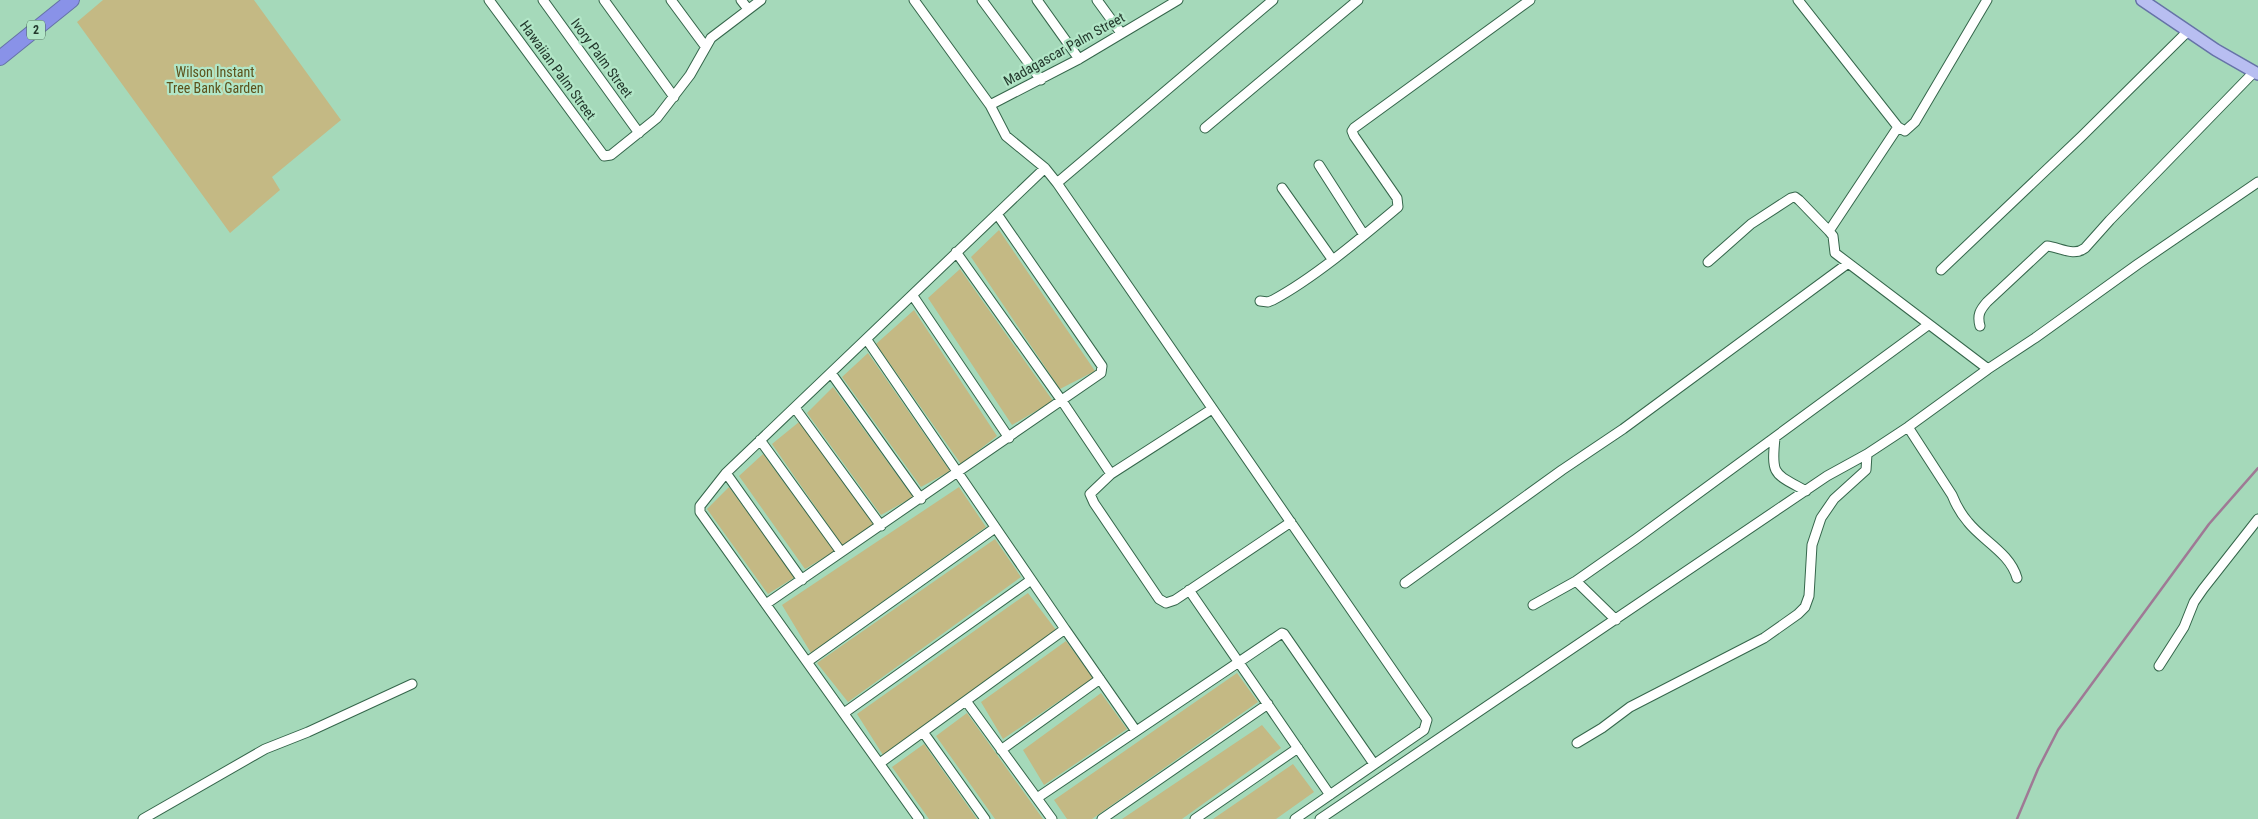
<svg xmlns="http://www.w3.org/2000/svg" width="2258" height="819" font-family="'Roboto Condensed',sans-serif">
<style>
.green{fill:#c4b984}
.lines{fill:none;stroke-linecap:round;stroke-linejoin:round}
.stream{stroke:#9f7995;stroke-width:2.5}
.minor-casing{stroke:#35664b;stroke-width:11}
.major-casing{stroke:#6673a7;stroke-width:14}
.highway-casing{stroke:#6673a7;stroke-width:16}
.minor{stroke:#fff;stroke-width:9}
.major{stroke:#b8bef1;stroke-width:11}
.highway{stroke:#8992e8;stroke-width:14}
.labels{text-anchor:middle;stroke-width:4.5;stroke-linejoin:round;paint-order:stroke}
.shield{fill:#b2e6c7;stroke:#4f6d5b;stroke-width:1}
.shield-label{font-size:12px;font-weight:bold;fill:#24392d}
.street-label{font-size:14px;fill:#24392d;stroke:#b2e6c7}
.park-label{font-size:14px;fill:#5c511b;stroke:#b2e6c7}
</style>
<rect width="100%" height="100%" fill="#a5d9ba"/>
<!-- green -->
<path class="green" d="M103,0H254L341,120L272,177L280,190L230,233L77,22Z
M999,230L1095,371L1060,389L971,257Z
M960,269L1053,401L1012,425L928,298Z
M914,310L997,436L961,464L876,344Z
M868,353L950,471L921,487L842,377Z
M833,387L913,497L881,515L807,413Z
M799,422L875,526L842,545L772,444Z
M763,454L835,551L805,569L739,476Z
M729,487L795,577L768,594L707,509Z
M959,487L986,527L811,653L782,605Z
M995,539L1021,577L848,702L817,663Z
M1028,593L1056,630L883,755L857,714Z
M1066,641L1093,678L1003,739L981,702Z
M1237,673L1258,702L1092,819H1067L1054,800Z
M1101,693L1127,729L1044,785L1023,750Z
M967,713L1043,819H995L936,736Z
M1262,725L1281,748L1182,819H1122Z
M924,744L977,819H929L892,767Z
M1293,764L1314,792L1276,819H1213Z"/>
<g class="lines">
<!-- stream -->
<path class="stream" d="M2017,819L2038,769L2058,730L2209,524L2258,468"/>
<defs>
<path id="minor" d="M489,0L604,156L611,155L657,118L690,75L711,38L761,0
M543,0L639,133
M604,0L674,97
M671,0L705,46
M741,0L748,9
M914,0L990,105L1006,136L1045,168L1057,183L1427,720L1424,730L1295,819
M982,0L1041,80
M1037,0L1079,59
M1097,0L1121,33
M1798,0L1898,127L1905,131L1915,122L1987,0
M990,105L1079,59L1178,0
M1898,127L1829,231L1833,236L1835,253L1988,369L2035,338L2138,264L2258,182
M1205,128L1358,0
M1319,165L1364,235
M1057,183L1273,0
M1282,188L1332,259
M956,252L1062,401L1111,474
M1708,262L1751,224L1791,198L1795,197L1799,200L1829,231
M1941,270L2082,136L2188,31
M913,296L1009,438
M1260,301L1268,302L1273,300C1314,278 1361,238 1398,207L1397,198L1354,136L1352,131L1354,128L1530,0
M1980,326C1977,315 1980,310 1987,302L2047,246C2059,247 2074,257 2085,248L2110,220L2254,72
M867,340L1065,629L880,763
M831,373L921,499
M795,408L881,526
M1212,409L1111,474L1090,494L1094,503L1159,599L1166,603L1175,600L1291,522
M1908,427L1952,495C1956,505 1961,514 1968,522C1983,541 2010,553 2017,578
M1775,438C1771,476 1774,473 1806,491
M760,440L841,552
M726,473L802,580
M1576,581L1616,620
M1405,583L1562,470L1623,429L1847,264
M1189,590L1330,795
M766,604L1101,373L1102,366L997,214
M1533,605L1576,581L1636,539L1928,325
M1065,629L1136,731
M807,662L995,528
M2159,666L2184,627L2194,602L2203,589L2258,519
M966,701L1052,819
M844,713L1031,580
M923,732L985,819
M1577,743L1602,728L1630,707L1764,638L1798,614L1805,607L1809,596L1812,545L1821,518L1834,499L1866,470L1867,454L1908,427L1988,369
M1001,750L1100,679
M1037,798L1282,633L1284,634L1374,764
M143,819L265,749L308,732L412,684
M919,819L700,512V506L726,473L1045,168
M1102,819L1268,704
M1195,819L1298,748
M1320,819L1827,476L1867,454"/>
<path id="major" d="M2142,0L2216,50L2258,74"/>
<path id="highway" d="M0,58L72,0"/>
</defs>
<!-- minor casing -->
<use href="#minor" class="minor-casing"/>
<!-- major casing -->
<use href="#major" class="major-casing"/>
<!-- highway casing -->
<use href="#highway" class="highway-casing"/>
<!-- minor -->
<use href="#minor" class="minor"/>
<!-- major -->
<use href="#major" class="major"/>
<!-- highway -->
<use href="#highway" class="highway"/>
</g>
<g class="labels">
<!-- shield labels -->
<rect class="shield" x="27" y="20.5" width="18" height="19" rx="4"/>
<g class="shield-label">
<text x="36" y="34">2</text>
</g>
<!-- street labels -->
<g class="street-label">
<text transform="translate(1064 49) rotate(-29)" y="5">Madagascar Palm Street</text>
<text transform="translate(602 58) rotate(54)" y="5">Ivory Palm Street</text>
<text transform="translate(558 70) rotate(54)" y="5">Hawaiian Palm Street</text>
</g>
<!-- park labels -->
<g class="park-label">
<text x="215" y="77">Wilson Instant<tspan x="215" dy="16">Tree Bank Garden</tspan></text>
</g>
</g>
</svg>
